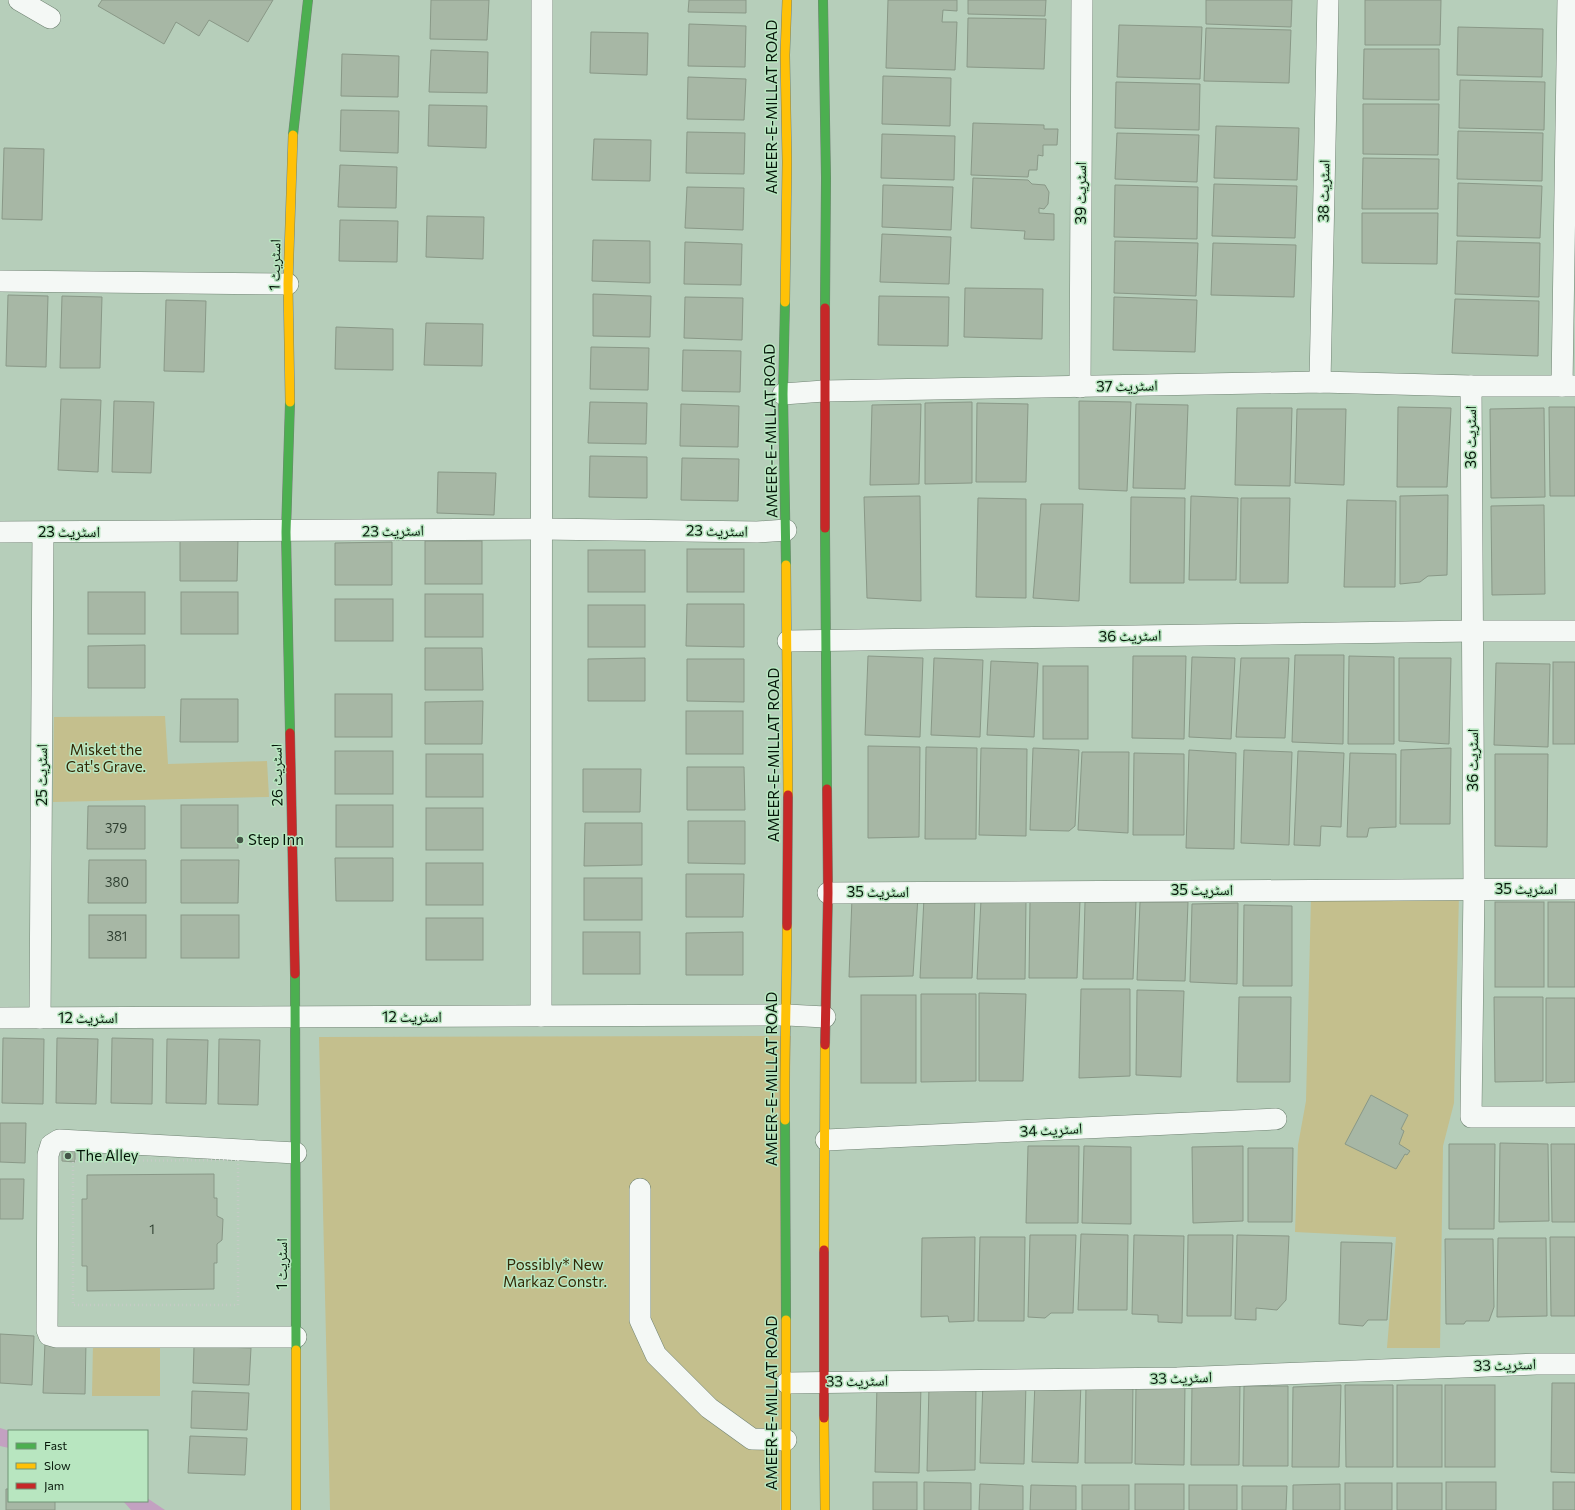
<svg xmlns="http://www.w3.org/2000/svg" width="1575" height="1510" viewBox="0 0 1575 1510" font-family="Commissioner,'Noto Naskh Arabic',sans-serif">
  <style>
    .green { fill: #c4bf8d }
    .water { fill: #c3a1c1 }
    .building { fill: #a7b7a5; stroke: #899887 }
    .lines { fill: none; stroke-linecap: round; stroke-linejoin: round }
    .street-casing { stroke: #708373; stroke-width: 22 }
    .fast-casing { stroke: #708373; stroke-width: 10 }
    .slow-casing { stroke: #708373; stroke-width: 10 }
    .jam-casing { stroke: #708373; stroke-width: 10 }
    .path { stroke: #c4cbc5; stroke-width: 2.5; stroke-dasharray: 1 3; stroke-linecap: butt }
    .street { stroke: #f4f8f5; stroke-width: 21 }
    .fast { stroke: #4caf50; stroke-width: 9 }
    .slow { stroke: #ffc107; stroke-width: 9 }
    .jam { stroke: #c62828; stroke-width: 9 }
    .poi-dot { fill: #445647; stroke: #b8e6c0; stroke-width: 1.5 }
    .labels { text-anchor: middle; stroke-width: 3; stroke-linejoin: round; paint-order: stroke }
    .number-label { font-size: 13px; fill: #2f3f31 }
    .street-label { font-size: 15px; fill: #061609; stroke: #b8e6c0 }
    .park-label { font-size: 15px; fill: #342805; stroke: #b8e6c0 }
    .poi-label { font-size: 15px; fill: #061609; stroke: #b8e6c0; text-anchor: start }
  </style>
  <rect width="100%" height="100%" fill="#b6ceba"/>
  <g class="green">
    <polygon points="165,716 168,764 267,761 269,797 53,802 54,717"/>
    <polygon points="1459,894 1454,1103 1443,1146 1440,1348 1387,1348 1396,1237 1295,1232 1298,1145 1306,1101 1311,898"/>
    <polygon points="791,1036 780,1510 330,1510 319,1037"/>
    <polygon points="93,1343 160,1343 160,1396 92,1396"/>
  </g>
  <g class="water">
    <polygon points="0,1428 10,1431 9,1448 0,1446"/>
    <polygon points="147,1498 165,1510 131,1510 123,1501 147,1501"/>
  </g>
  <g class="building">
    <polygon points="102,0 273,0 248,42 209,20 199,36 176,22 164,44 98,6"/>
    <polygon points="431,0 489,0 487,40 430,39"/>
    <polygon points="689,0 746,0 746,13 688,12"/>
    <polygon points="888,0 957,0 957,11 943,10 942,22 957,22 955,70 886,68"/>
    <polygon points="968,0 1046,0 1045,16 968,14"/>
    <polygon points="1206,0 1292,0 1291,27 1206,24"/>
    <polygon points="1365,0 1441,0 1440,45 1365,45"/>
    <polygon points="968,18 1046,19 1044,69 967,67"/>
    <polygon points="689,24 746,26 745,67 688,66"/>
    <polygon points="1119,25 1202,27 1200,79 1117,77"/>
    <polygon points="1458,27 1543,29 1542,77 1457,75"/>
    <polygon points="1206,28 1291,30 1289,83 1204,81"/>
    <polygon points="591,32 648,33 647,75 590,73"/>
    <polygon points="1364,49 1439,49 1439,100 1363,99"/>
    <polygon points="431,50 488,52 487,93 429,92"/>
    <polygon points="342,54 399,56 398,97 341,96"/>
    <polygon points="883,76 951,78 950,126 882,124"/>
    <polygon points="688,77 746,79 744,120 687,119"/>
    <polygon points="1460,80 1545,82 1544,130 1459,128"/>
    <polygon points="1116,82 1200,84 1199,130 1115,128"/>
    <polygon points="1363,104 1439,104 1438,155 1363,154"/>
    <polygon points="429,105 487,106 486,148 428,146"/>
    <polygon points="341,110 399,111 398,153 340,151"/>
    <polygon points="973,123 1044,125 1044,129 1058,129 1057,145 1043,145 1043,156 1038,155 1037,170 1029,170 1028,177 971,175"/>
    <polygon points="1216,126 1299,128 1297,180 1214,178"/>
    <polygon points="1458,131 1543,133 1542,181 1457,179"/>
    <polygon points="687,132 745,133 744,174 686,173"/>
    <polygon points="1117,133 1199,135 1197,182 1115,179"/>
    <polygon points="882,134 955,136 954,180 881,178"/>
    <polygon points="594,139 651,140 650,181 592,180"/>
    <polygon points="4,148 44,149 42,220 2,219"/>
    <polygon points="1363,158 1439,159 1438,209 1362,209"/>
    <polygon points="340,165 397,167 396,208 338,207"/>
    <polygon points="973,178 1028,180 1032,184 1045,185 1049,192 1048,204 1044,209 1039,208 1039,213 1054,214 1054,240 1024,239 1025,231 971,228"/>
    <polygon points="1458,183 1542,186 1540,238 1457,236"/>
    <polygon points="1214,184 1297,186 1295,238 1212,236"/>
    <polygon points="883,185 953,187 951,230 882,227"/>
    <polygon points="1115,185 1198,187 1197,239 1114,237"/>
    <polygon points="687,187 744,188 743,230 685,228"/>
    <polygon points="1362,213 1438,213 1437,264 1362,263"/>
    <polygon points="427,216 484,217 483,259 426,257"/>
    <polygon points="340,220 398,221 397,262 339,261"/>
    <polygon points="882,234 951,237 949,284 880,282"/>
    <polygon points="593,240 650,241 650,283 592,281"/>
    <polygon points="1115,241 1198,243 1196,296 1114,293"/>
    <polygon points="1457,241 1540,243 1539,297 1455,294"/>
    <polygon points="685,242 742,244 741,285 684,284"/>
    <polygon points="1213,243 1296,245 1294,297 1211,295"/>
    <polygon points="965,288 1043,289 1042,339 964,337"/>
    <polygon points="593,294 651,296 650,337 593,336"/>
    <polygon points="8,295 48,296 46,367 6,366"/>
    <polygon points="62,296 102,297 100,368 60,368"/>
    <polygon points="879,296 949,297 948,346 878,345"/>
    <polygon points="685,297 743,298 742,340 684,338"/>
    <polygon points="1114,297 1197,300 1195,352 1113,350"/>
    <polygon points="1455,299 1539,301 1538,356 1452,353"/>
    <polygon points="166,300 206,301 204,372 164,371"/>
    <polygon points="426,323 483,324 482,366 424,365"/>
    <polygon points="336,327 393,329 393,370 335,369"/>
    <polygon points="591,347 649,348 648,390 590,389"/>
    <polygon points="683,350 741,351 740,392 682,391"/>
    <polygon points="61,399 101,400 98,472 58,470"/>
    <polygon points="114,401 154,402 151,473 112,472"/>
    <polygon points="1079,401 1131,402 1127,491 1079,489"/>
    <polygon points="590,402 647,403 646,444 588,443"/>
    <polygon points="972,402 972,483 925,484 925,403"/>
    <polygon points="977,403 1028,404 1026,482 976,482"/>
    <polygon points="681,404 739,406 738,447 680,446"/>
    <polygon points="921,404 919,484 870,485 872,405"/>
    <polygon points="1136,404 1188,405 1185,489 1133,488"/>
    <polygon points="1398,407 1451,408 1447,487 1397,487"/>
    <polygon points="1549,407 1575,407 1575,496 1550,496"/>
    <polygon points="1237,408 1292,408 1290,486 1235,485"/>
    <polygon points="1544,408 1545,497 1491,498 1490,409"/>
    <polygon points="1297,409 1346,409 1344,485 1295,483"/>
    <polygon points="590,456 647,457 647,498 589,497"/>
    <polygon points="682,458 739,459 738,501 681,500"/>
    <polygon points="438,472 496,473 494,515 437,513"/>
    <polygon points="1448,495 1447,575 1428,576 1420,582 1400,584 1400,496"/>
    <polygon points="920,496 921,601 867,598 864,497"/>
    <polygon points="1191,496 1238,498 1236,580 1189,580"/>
    <polygon points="1131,497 1185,498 1184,583 1130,583"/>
    <polygon points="978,498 1026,499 1026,598 976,597"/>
    <polygon points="1241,498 1290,498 1288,583 1240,583"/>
    <polygon points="1347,500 1396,501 1395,587 1344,587"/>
    <polygon points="1041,504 1083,504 1079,601 1033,598"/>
    <polygon points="1544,505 1545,594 1492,595 1491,506"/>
    <polygon points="180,538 238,539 237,581 180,581"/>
    <rect x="425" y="541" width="57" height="43"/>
    <polygon points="392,542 392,585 335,585 335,543"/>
    <rect x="687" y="549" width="57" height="43"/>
    <rect x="588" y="550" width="57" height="42"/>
    <rect x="88" y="592" width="57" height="42"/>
    <rect x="181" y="592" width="57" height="42"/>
    <rect x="425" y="594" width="58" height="43"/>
    <rect x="335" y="599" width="58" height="42"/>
    <polygon points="687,604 744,604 744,647 686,646"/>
    <rect x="588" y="605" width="57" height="42"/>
    <polygon points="145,645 145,688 88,688 88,646"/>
    <polygon points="425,648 482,648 483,690 425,690"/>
    <polygon points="1295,655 1344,655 1343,744 1292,742"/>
    <polygon points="868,656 923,658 920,737 865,735"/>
    <polygon points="1133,656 1186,656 1184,739 1132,738"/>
    <polygon points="1349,656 1394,657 1394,744 1348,744"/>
    <polygon points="1192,657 1235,658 1231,739 1189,737"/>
    <polygon points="645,658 645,701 588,701 588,659"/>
    <polygon points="934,658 983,660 980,737 931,735"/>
    <polygon points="1241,658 1289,658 1285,738 1236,737"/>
    <polygon points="1399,658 1451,658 1449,744 1399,741"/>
    <polygon points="687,659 744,659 744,702 687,701"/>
    <polygon points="991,661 1038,663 1034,737 987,735"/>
    <rect x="1553" y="662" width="22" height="82"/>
    <polygon points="1496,663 1550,664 1548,747 1494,745"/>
    <rect x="1043" y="666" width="45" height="73"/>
    <rect x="335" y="694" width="57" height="43"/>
    <polygon points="181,699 238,699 238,742 180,742"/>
    <polygon points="483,701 482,744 425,744 425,702"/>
    <rect x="686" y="711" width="57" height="43"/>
    <polygon points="868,746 920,747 919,837 868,838"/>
    <polygon points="926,747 977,748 976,839 925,839"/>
    <polygon points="981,748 1027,749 1026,836 979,835"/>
    <polygon points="1033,748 1079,750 1075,826 1069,831 1030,830"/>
    <polygon points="1451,748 1450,824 1400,824 1401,750"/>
    <polygon points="1189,750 1236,753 1234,849 1186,848"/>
    <polygon points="1244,750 1292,752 1289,845 1241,843"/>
    <rect x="335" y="751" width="58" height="43"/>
    <polygon points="1298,751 1344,753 1341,827 1321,826 1320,846 1294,845"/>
    <polygon points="1082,752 1129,752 1128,833 1078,830"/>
    <polygon points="1134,753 1184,754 1184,835 1133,835"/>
    <polygon points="1350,753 1396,754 1396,827 1369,828 1367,837 1347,837"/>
    <rect x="426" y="754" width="57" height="43"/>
    <polygon points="1495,754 1548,754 1547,847 1495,846"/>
    <polygon points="687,767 744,767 745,810 687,810"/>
    <polygon points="583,769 641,769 640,812 583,812"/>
    <rect x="181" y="805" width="57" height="43"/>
    <rect x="336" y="805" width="57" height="42"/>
    <polygon points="88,806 145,806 145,849 87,849"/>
    <rect x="426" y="808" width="57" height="42"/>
    <polygon points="688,821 745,821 745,864 688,863"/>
    <polygon points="585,823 642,823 642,865 584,866"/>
    <polygon points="335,858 393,858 393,901 336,901"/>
    <polygon points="89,860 146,860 146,903 88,903"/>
    <polygon points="181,860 239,860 238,903 181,903"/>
    <rect x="426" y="863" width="57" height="42"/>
    <polygon points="686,874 744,874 743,917 686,917"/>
    <rect x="584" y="878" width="58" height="42"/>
    <polygon points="918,896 913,976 849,977 852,898"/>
    <polygon points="924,898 975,899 972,978 920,978"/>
    <polygon points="981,900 1026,900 1025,979 977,979"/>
    <polygon points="1030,901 1080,901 1077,978 1029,978"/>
    <polygon points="1136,901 1133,979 1083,979 1085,902"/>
    <polygon points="1140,902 1188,902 1185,981 1137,980"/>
    <rect x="1495" y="902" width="49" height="85"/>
    <rect x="1548" y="902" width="27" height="85"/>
    <polygon points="1238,903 1237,984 1190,982 1192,904"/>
    <polygon points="1244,905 1292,906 1292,986 1243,986"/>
    <rect x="89" y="915" width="57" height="43"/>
    <rect x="181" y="915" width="58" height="43"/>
    <rect x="426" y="918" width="57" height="42"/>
    <rect x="583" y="932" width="57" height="42"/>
    <polygon points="743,932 743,975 686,975 686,933"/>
    <polygon points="1081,989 1130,989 1130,1076 1079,1078"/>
    <polygon points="1137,990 1184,991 1181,1077 1136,1075"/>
    <polygon points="979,993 1026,994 1023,1081 979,1081"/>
    <polygon points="921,994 976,994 976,1081 921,1082"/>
    <rect x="861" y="995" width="55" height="88"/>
    <polygon points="1239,997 1291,997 1290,1082 1237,1082"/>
    <polygon points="1494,997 1543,997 1543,1081 1495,1082"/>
    <polygon points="1546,998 1575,998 1575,1082 1546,1083"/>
    <polygon points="3,1038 44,1039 43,1104 2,1103"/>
    <polygon points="57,1038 98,1039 96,1104 56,1103"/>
    <polygon points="112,1038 153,1039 152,1104 111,1103"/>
    <polygon points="167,1039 208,1040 206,1104 166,1103"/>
    <polygon points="219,1039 260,1040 258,1105 218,1104"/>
    <polygon points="1371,1095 1408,1115 1401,1129 1404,1131 1399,1144 1410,1151 1407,1155 1405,1154 1396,1169 1345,1144"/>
    <polygon points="0,1123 26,1123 25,1163 0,1162"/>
    <polygon points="1500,1143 1548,1144 1549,1221 1499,1222"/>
    <polygon points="1449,1144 1495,1144 1494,1229 1449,1229"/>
    <polygon points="1551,1144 1575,1144 1575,1222 1552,1222"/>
    <polygon points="1028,1146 1079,1146 1078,1223 1026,1223"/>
    <polygon points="1084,1146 1131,1147 1131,1224 1082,1223"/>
    <polygon points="1243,1146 1243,1221 1193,1223 1192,1147"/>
    <polygon points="1248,1148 1293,1148 1292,1222 1248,1222"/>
    <polygon points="62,1149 75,1150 75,1162 62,1161"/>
    <polygon points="214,1174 214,1198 217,1198 217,1216 223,1219 222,1240 217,1244 217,1263 214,1263 214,1289 87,1291 87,1266 82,1266 82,1199 87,1199 87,1175"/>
    <polygon points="0,1179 24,1179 23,1219 0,1219"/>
    <polygon points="1081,1234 1128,1235 1127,1310 1078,1310"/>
    <polygon points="1030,1235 1076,1235 1073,1313 1051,1313 1045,1318 1028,1317"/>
    <polygon points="1134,1235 1184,1236 1182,1323 1158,1322 1158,1315 1132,1314"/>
    <polygon points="1188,1235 1233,1235 1231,1316 1187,1316"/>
    <polygon points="1237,1235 1289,1236 1286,1300 1277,1310 1256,1308 1256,1320 1235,1319"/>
    <polygon points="975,1237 974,1321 949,1322 948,1316 921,1317 922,1238"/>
    <polygon points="980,1237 1025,1237 1024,1321 978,1321"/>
    <polygon points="1550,1237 1575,1237 1575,1316 1551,1316"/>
    <polygon points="1498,1238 1546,1238 1547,1316 1497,1317"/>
    <polygon points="1445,1239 1493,1239 1494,1307 1489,1321 1466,1321 1464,1324 1446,1324"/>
    <polygon points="1341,1242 1392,1243 1387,1320 1368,1320 1363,1326 1339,1324"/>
    <polygon points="0,1334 34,1336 32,1385 0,1383"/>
    <polygon points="45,1341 86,1342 85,1394 43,1393"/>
    <polygon points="194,1346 251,1348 249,1385 193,1383"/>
    <polygon points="1035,1381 1081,1383 1078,1463 1032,1462"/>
    <polygon points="983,1382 1026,1383 1024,1464 980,1463"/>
    <polygon points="1086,1382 1133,1383 1132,1463 1085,1463"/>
    <polygon points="1552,1383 1575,1383 1575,1473 1551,1472"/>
    <polygon points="877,1384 921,1385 919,1473 875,1472"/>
    <polygon points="1136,1384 1185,1384 1184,1465 1135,1464"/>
    <polygon points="1192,1384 1240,1384 1239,1465 1191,1465"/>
    <polygon points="929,1385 976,1385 975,1470 927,1471"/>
    <polygon points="1341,1385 1339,1467 1292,1467 1293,1387"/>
    <polygon points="1345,1385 1393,1385 1393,1467 1346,1467"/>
    <rect x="1397" y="1385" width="45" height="82"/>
    <rect x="1445" y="1385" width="50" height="82"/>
    <polygon points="1244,1386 1288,1386 1288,1466 1243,1466"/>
    <polygon points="192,1391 249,1393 247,1430 191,1428"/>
    <polygon points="190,1436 247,1438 245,1475 188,1473"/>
    <rect x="873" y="1482" width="44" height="28"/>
    <polygon points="924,1482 971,1483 971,1510 924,1510"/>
    <rect x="1446" y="1482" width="50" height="28"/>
    <rect x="1553" y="1482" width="22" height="28"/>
    <rect x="1345" y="1483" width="47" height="27"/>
    <rect x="1397" y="1483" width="45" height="27"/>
    <polygon points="980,1484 1023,1486 1023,1510 979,1510"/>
    <rect x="1135" y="1484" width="49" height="26"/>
    <polygon points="1340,1484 1340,1510 1293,1510 1293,1485"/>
    <polygon points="1031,1485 1076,1486 1076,1510 1030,1510"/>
    <rect x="1082" y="1485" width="47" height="25"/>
    <rect x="1189" y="1485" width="48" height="25"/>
    <polygon points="1242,1486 1287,1486 1286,1510 1242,1510"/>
    <polygon points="6,1489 9,1489 9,1501 55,1501 55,1510 6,1510"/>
  </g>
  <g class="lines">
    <defs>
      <g id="street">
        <polyline points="19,0 50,18"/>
        <polyline points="0,281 288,284"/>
        <polyline points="1320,382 1328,0"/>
        <polyline points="1471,386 1474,888 1471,1117 1575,1117"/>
        <polyline points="1562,386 1568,0"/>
        <polyline points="1080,387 1082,0"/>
        <polyline points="783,394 824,391 1320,382 1471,386 1575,386"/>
        <polyline points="0,532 542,529 757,532 786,530"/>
        <polyline points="788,641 1473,631 1575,631"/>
        <polyline points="828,893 1575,889"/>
        <polyline points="541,1016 542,0"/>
        <polyline points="0,1018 787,1015 825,1017"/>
        <polyline points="40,1018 43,532"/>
        <polyline points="826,1140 1276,1119"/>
        <polyline points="296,1153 59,1140 51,1145 48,1155 47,1330 49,1335 56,1337 296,1337"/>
        <polyline points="640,1189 640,1320 656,1355 709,1408 752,1439 786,1440"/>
        <polyline points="787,1383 1177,1378 1536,1364 1575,1364"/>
      </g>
      <g id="fast">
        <polyline points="823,0 826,178 825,308"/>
        <polyline points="293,135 308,0"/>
        <polyline points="785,302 783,394 786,565"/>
        <polyline points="290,402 286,532 290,733"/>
        <polyline points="825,528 827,789"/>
        <polyline points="295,974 296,1350"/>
        <polyline points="785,1120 786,1320"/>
      </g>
      <g id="slow">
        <polyline points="785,302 787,162 785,55 787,0"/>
        <polyline points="290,402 288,284 293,135"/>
        <polyline points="786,565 788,795"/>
        <path d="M785,1120C784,1055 787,991 787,926"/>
        <polyline points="824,1250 825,1045"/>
        <polyline points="296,1350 296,1510"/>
        <polyline points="824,1418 825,1510"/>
        <polyline points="786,1510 786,1320"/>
      </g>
      <g id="jam">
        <polyline points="825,308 825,528"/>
        <polyline points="290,733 295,974"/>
        <polyline points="787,926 788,795"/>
        <polyline points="825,1045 828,893 827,789"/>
        <polyline points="824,1418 824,1250"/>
      </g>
    </defs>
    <use href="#street" class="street-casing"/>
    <use href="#fast" class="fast-casing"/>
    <use href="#slow" class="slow-casing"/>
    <use href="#jam" class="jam-casing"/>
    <polygon class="path" points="238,1160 238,1305 73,1305 73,1161"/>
    <use href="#street" class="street"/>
    <use href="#fast" class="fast"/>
    <use href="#slow" class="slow"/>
    <use href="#jam" class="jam"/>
  </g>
  <g class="poi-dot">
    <circle cx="240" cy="840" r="4"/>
    <circle cx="68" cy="1156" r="4"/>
  </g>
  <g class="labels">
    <g class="number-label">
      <text x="116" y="833">379</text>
      <text x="117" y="887">380</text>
      <text x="117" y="941">381</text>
      <text x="152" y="1234">1</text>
    </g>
    <g class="street-label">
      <text transform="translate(772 107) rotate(-90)" y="5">AMEER-E-MILLAT ROAD</text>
      <text transform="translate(1324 191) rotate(-89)" y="5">اسٹریٹ 38</text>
      <text transform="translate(1081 193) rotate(-90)" y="5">اسٹریٹ 39</text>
      <text transform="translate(275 265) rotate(-89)" y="5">اسٹریٹ 1</text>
      <text transform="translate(1127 386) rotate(-1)" y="5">اسٹریٹ 37</text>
      <text transform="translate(771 431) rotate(-91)" y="5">AMEER-E-MILLAT ROAD</text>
      <text transform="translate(1471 437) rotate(-90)" y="5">اسٹریٹ 36</text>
      <text transform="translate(393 531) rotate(-1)" y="5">اسٹریٹ 23</text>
      <text transform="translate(717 531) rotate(1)" y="5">اسٹریٹ 23</text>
      <text x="69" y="537">اسٹریٹ 23</text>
      <text transform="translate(1130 636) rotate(-1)" y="5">اسٹریٹ 36</text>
      <text transform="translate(774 755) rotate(-90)" y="5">AMEER-E-MILLAT ROAD</text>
      <text transform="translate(1473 760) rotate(-90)" y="5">اسٹریٹ 36</text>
      <text transform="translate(42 775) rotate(-90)" y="5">اسٹریٹ 25</text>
      <text transform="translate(277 775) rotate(-91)" y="5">اسٹریٹ 26</text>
      <text x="1526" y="894">اسٹریٹ 35</text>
      <text x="1202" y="895">اسٹریٹ 35</text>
      <text x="878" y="897">اسٹریٹ 35</text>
      <text x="412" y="1022">اسٹریٹ 12</text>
      <text x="88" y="1023">اسٹریٹ 12</text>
      <text transform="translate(772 1079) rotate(-90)" y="5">AMEER-E-MILLAT ROAD</text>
      <text transform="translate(1051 1130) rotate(-3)" y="5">اسٹریٹ 34</text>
      <text transform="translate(282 1264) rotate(-90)" y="5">اسٹریٹ 1</text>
      <text transform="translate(1505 1365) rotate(-2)" y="5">اسٹریٹ 33</text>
      <text transform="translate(1181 1378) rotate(-2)" y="5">اسٹریٹ 33</text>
      <text transform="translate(857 1381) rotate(-1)" y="5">اسٹریٹ 33</text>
      <text transform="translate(772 1403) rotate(-90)" y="5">AMEER-E-MILLAT ROAD</text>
    </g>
    <g class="park-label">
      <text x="106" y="755">Misket the<tspan x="106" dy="17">Cat's Grave.</tspan></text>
      <text x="555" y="1270">Possibly* New<tspan x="555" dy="17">Markaz Constr.</tspan></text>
    </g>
    <g class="poi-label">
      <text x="248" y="845">Step Inn</text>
      <text x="76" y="1161">The Alley</text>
    </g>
  </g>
  <rect x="8" y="1430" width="140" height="72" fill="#b8e6c0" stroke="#719377"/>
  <rect x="16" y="1443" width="20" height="6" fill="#4caf50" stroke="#719377"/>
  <text x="44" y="1450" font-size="12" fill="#061609">Fast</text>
  <rect x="16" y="1463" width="20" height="6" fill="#ffc107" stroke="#719377"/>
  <text x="44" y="1470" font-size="12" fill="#061609">Slow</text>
  <rect x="16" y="1483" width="20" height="6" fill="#c62828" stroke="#719377"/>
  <text x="44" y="1490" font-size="12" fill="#061609">Jam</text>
</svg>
